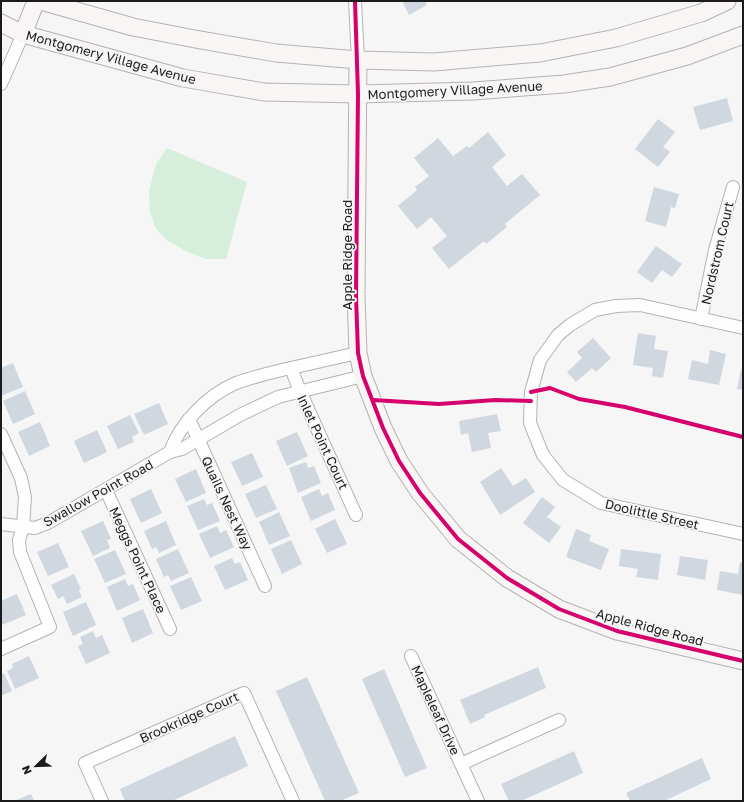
<svg xmlns="http://www.w3.org/2000/svg" width="744" height="802" viewBox="0 0 744 802" font-family="'Golos Text',sans-serif">
  <style>
    .green { fill: #d6eedc }
    .building { fill: #d0d7df }
    .lines { fill: none; stroke-linecap: round; stroke-linejoin: round }
    .street-casing { stroke: #b3b3b4; stroke-width: 14 }
    .secondary-casing { stroke: #b3b3b4; stroke-width: 19 }
    .street { stroke: #fefefe; stroke-width: 12 }
    .secondary { stroke: #f8f5f4; stroke-width: 17 }
    .cycleway-casing { stroke: #f6f6f7; stroke-width: 6 }
    .cycleway { stroke: #d6006c; stroke-width: 4 }
    .labels { text-anchor: middle; stroke-width: 3.5; stroke-linejoin: round; paint-order: stroke }
    .street-label { font-size: 13px; fill: #1b1b1c; stroke: #f6f6f7 }
  </style>
  <rect width="100%" height="100%" fill="#f6f6f7"/>
  <polygon class="green" points="167,148 247,182 226,259 205,259 186,251 168,241 156,229 150,212 149,191 156,164"/>
  <g class="building">
    <polygon points="402,1 425,1 427,5 409,15"/>
    <polygon points="727,98 733,121 700,130 693,107"/>
    <polygon points="658,119 675,132 663,147 670,152 658,167 635,149"/>
    <polygon points="488,132 506,155 492,167 507,186 522,174 540,195 505,224 507,227 486,244 484,241 449,269 432,248 447,236 431,217 417,229 398,206 417,190 415,187 429,176 414,158 438,138 453,156 467,146 469,148"/>
    <polygon points="654,187 679,194 675,208 671,207 666,227 645,221"/>
    <polygon points="656,246 682,264 672,277 662,270 652,283 637,272"/>
    <polygon points="638,333 656,336 654,349 668,351 663,378 652,376 653,368 633,365"/>
    <polygon points="593,338 611,358 596,372 592,368 576,382 567,372 582,358 577,352"/>
    <polygon points="710,350 726,354 719,385 688,379 692,360 708,364"/>
    <polygon points="13,363 23,387 1,396 1,368"/>
    <polygon points="741,369 743,369 743,390 737,389"/>
    <polygon points="25,391 35,414 13,424 3,401"/>
    <polygon points="159,403 168,424 144,435 134,414"/>
    <polygon points="497,414 501,431 488,433 491,448 472,452 468,433 461,435 459,421"/>
    <polygon points="130,415 139,433 132,437 134,442 118,449 107,426"/>
    <polygon points="40,422 50,446 29,456 18,432"/>
    <polygon points="97,430 107,452 84,463 74,441"/>
    <polygon points="297,432 308,456 287,466 276,441"/>
    <polygon points="252,453 263,477 242,486 231,462"/>
    <polygon points="306,462 308,468 314,466 321,483 298,493 289,468"/>
    <polygon points="501,468 513,486 526,478 535,492 500,515 480,482"/>
    <polygon points="196,469 206,493 186,502 175,479"/>
    <polygon points="266,485 277,509 256,518 245,494"/>
    <polygon points="151,489 162,513 141,523 130,499"/>
    <polygon points="319,489 322,496 328,493 335,510 311,521 301,497"/>
    <polygon points="542,497 555,507 547,517 561,527 549,543 523,523"/>
    <polygon points="204,499 207,505 212,503 220,521 198,530 187,506"/>
    <polygon points="279,512 290,536 269,545 259,522"/>
    <polygon points="335,519 347,544 327,553 315,529"/>
    <polygon points="103,521 111,539 107,540 110,548 93,556 81,531"/>
    <polygon points="166,521 176,545 159,553 156,547 152,549 144,531"/>
    <polygon points="217,526 220,533 226,530 234,547 210,558 199,534"/>
    <polygon points="576,529 591,535 589,541 609,549 601,570 566,557"/>
    <polygon points="291,540 302,564 282,574 271,549"/>
    <polygon points="58,543 69,567 48,576 37,552"/>
    <polygon points="178,549 189,573 171,581 168,575 164,577 156,559"/>
    <polygon points="621,549 661,554 658,580 636,577 638,569 619,566"/>
    <polygon points="115,550 126,574 105,583 94,559"/>
    <polygon points="680,556 708,560 705,580 677,575"/>
    <polygon points="232,558 235,564 240,562 248,580 225,590 214,566"/>
    <polygon points="740,562 743,563 743,595 717,590 720,571 738,574"/>
    <polygon points="74,574 81,589 79,590 82,597 67,604 63,596 58,599 51,585"/>
    <polygon points="191,577 202,601 181,610 170,586"/>
    <polygon points="125,579 128,586 133,584 140,600 117,611 107,587"/>
    <polygon points="17,594 26,615 2,625 1,622 1,601"/>
    <polygon points="86,602 96,625 73,636 63,612"/>
    <polygon points="143,609 153,633 132,643 122,618"/>
    <polygon points="93,631 96,638 102,635 110,653 86,664 78,646 83,644 80,637"/>
    <polygon points="29,656 39,678 15,689 7,671 13,668 12,664"/>
    <polygon points="538,667 546,688 484,715 485,717 470,724 460,700"/>
    <polygon points="384,669 427,768 405,777 362,679"/>
    <polygon points="4,673 12,691 1,696 1,675"/>
    <polygon points="307,677 359,793 340,801 325,801 276,691"/>
    <polygon points="235,736 248,766 172,801 125,801 120,789"/>
    <polygon points="574,751 583,773 521,801 509,801 501,784"/>
    <polygon points="702,758 711,779 664,801 630,801 626,793"/>
    <polygon points="31,794 34,801 14,801"/>
  </g>
  <g class="lines">
    <defs>
      <g id="street">
        <polyline points="355,1 358,60"/>
        <polyline points="1,84 23,34"/>
        <polyline points="701,319 715,250 733,187"/>
        <polyline points="743,328 640,305 616,306 595,310 570,325 558,335 540,360 531,392 530,423 543,455 563,480 601,503 743,534"/>
        <polyline points="291,368 300,391 356,515"/>
        <polyline points="189,419 265,586"/>
        <polyline points="1,434 21,478 25,497 23,527 19,540 20,552 50,627 1,649"/>
        <path d="M170,452C180,423 208,395 236,383C252,377 270,373 286,369C310,364 334,358 358,353"/>
        <polyline points="106,490 170,629"/>
        <polyline points="1,524 35,528 48,523 170,452 182,449 240,415 278,397 363,376"/>
        <polyline points="411,656 478,801"/>
        <polyline points="461,764 559,720"/>
        <polyline points="102,801 85,763 244,693 293,801"/>
      </g>
      <g id="secondary">
        <polyline points="41,1 133,27 195,39 276,53 358,60 434,62 540,53 616,38 701,13 727,1"/>
        <polyline points="1,23 23,34 183,78 264,92 358,94 473,91 564,84 610,77 687,56 743,35"/>
        <polyline points="23,34 36,1"/>
        <polyline points="358,60 356,296 358,353 363,376 383,428 399,461 420,493 458,539 507,578 559,609 617,631 743,661"/>
      </g>
    </defs>
    <use href="#street" class="street-casing"/>
    <use href="#secondary" class="secondary-casing"/>
    <use href="#street" class="street"/>
    <use href="#secondary" class="secondary"/>
    <defs>
      <g id="cycleway">
        <polyline points="355,1 358,94 356,296 358,353 363,376 383,428 399,461 420,493 458,539 507,578 559,609 617,631 743,661"/>
        <polyline points="531,392 550,388 579,399 625,407 743,437"/>
        <polyline points="373,400 439,404 495,400 531,401"/>
      </g>
    </defs>
    <use href="#cycleway" class="cycleway-casing"/>
    <use href="#cycleway" class="cycleway"/>
  </g>
  <g class="labels">
    <g class="street-label">
      <text transform="translate(111 57) rotate(15)" y="5">Montgomery Village Avenue</text>
      <text transform="translate(455 90) rotate(-3)" y="5">Montgomery Village Avenue</text>
      <text transform="translate(717 253) rotate(-77)" y="5">Nordstrom Court</text>
      <text transform="translate(347 255) rotate(-90)" y="5">Apple Ridge Road</text>
      <text transform="translate(323 442) rotate(65)" y="5">Inlet Point Court</text>
      <text transform="translate(98 493) rotate(-29)" y="5">Swallow Point Road</text>
      <text transform="translate(227 503) rotate(65)" y="5">Quails Nest Way</text>
      <text transform="translate(652 514) rotate(13)" y="5">Doolittle Street</text>
      <text transform="translate(138 560) rotate(65)" y="5">Meggs Point Place</text>
      <text transform="translate(650 627) rotate(15)" y="5">Apple Ridge Road</text>
      <text transform="translate(436 710) rotate(65)" y="5">Mapleleaf Drive</text>
      <text transform="translate(189 717) rotate(-24)" y="5">Brookridge Court</text>
    </g>
  </g>
  <rect width="744" height="802" fill="none" stroke="#1b1b1c" stroke-width="4"/>
  <g transform="translate(36 766) rotate(247)" stroke="#f6f6f7" stroke-width="3" paint-order="stroke">
  <path d="M0-3L7 15L0 10L-7 15Z" fill="#1b1b1c"/>
  <text y="-6" font-size="11" font-weight="bold" text-anchor="middle" fill="#1b1b1c">N</text>
  </g>
</svg>
